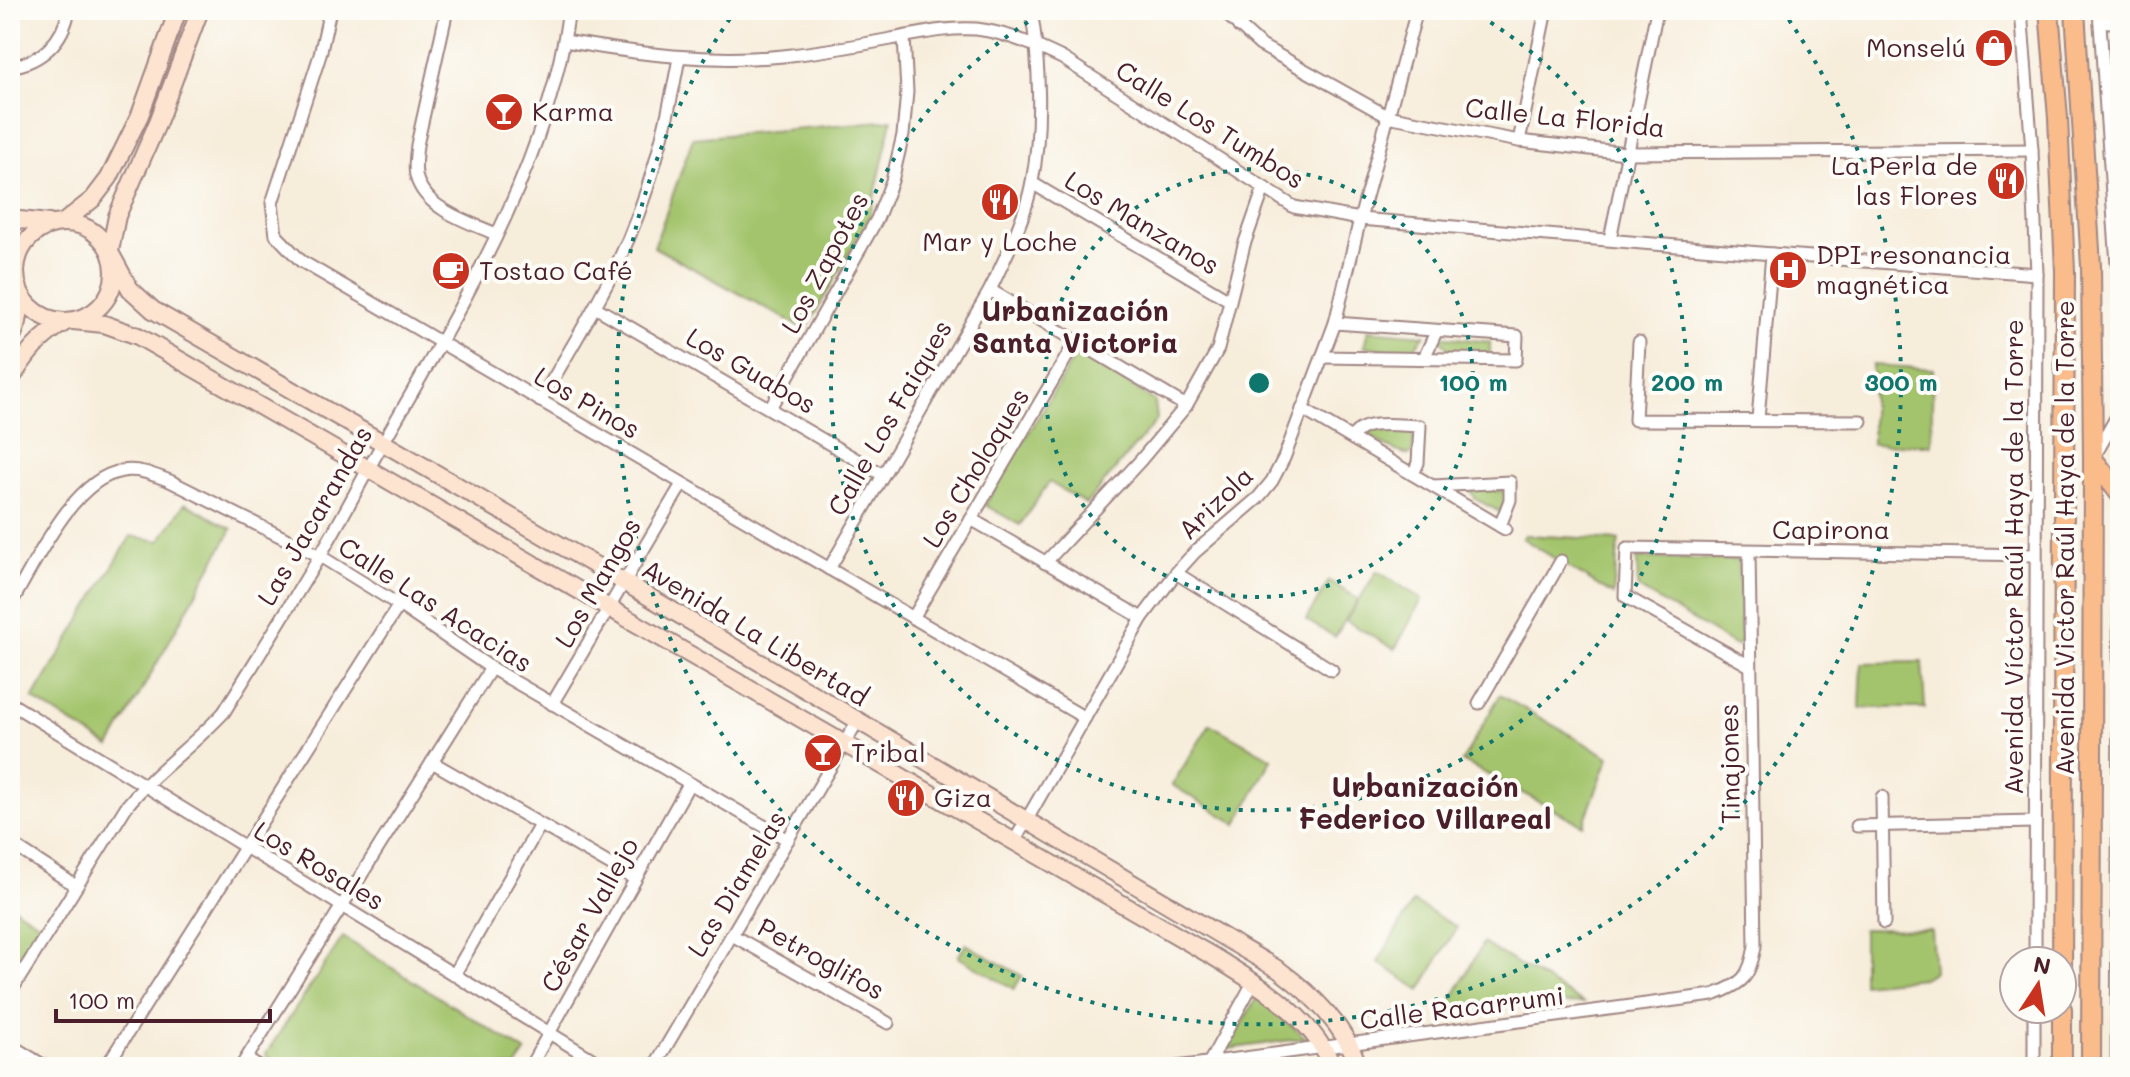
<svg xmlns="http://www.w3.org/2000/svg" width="2130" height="1077" viewBox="0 0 2130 1077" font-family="Mali,sans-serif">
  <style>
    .green { fill: #a3c46c; stroke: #76724c; stroke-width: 2 }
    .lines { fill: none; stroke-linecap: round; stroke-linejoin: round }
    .minor-casing { stroke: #a08683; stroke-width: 15 }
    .secondary-casing { stroke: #a08683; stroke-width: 20 }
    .primary-casing { stroke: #a08683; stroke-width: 22 }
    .minor { stroke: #fff; stroke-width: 11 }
    .secondary { stroke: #fde4d1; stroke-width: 16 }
    .primary { stroke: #fabc8b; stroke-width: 18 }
    .ring { fill: none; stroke: #0f766e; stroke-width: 4; stroke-dasharray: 4 8 }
    .labels { text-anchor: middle; stroke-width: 8; stroke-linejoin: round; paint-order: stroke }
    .poi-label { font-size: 26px; fill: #4a1f2b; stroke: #fdfcf7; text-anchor: start }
    .street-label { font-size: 26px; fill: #4a1f2b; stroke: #fdfcf7 }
    .neighbourhood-label { font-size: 28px; font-weight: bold; fill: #4a1f2b; stroke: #fdfcf7 }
    .centre { fill: #0f766e; stroke: #fdfcf7; stroke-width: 4 }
    .ring-label { font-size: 24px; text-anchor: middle; font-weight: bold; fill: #0f766e; stroke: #fdfcf7; stroke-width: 8; stroke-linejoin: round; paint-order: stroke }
  </style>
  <rect width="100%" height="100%" fill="#fdfcf7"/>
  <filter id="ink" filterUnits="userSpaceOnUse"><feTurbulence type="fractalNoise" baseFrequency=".0125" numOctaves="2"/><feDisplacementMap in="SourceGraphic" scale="16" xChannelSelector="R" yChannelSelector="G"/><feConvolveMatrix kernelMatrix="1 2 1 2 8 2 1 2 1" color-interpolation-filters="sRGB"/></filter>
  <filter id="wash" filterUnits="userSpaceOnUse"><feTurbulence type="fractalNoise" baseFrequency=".006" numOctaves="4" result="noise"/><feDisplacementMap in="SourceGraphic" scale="32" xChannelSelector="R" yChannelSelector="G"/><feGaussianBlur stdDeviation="1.8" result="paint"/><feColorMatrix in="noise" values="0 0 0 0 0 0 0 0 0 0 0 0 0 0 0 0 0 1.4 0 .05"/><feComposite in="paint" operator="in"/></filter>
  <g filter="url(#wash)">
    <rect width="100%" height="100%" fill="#f7eddb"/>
    <g class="green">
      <polygon points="892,120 870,216 806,330 654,247 693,138"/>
      <polygon points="1368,330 1425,335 1409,354 1364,346"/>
      <polygon points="1438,336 1490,342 1490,356 1452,354"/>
      <polygon points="1077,353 1155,401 1157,420 1086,504 1049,482 1020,525 985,505"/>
      <polygon points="1872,365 1933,369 1931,445 1872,444"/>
      <path d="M1387,428L1413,431V452L1409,455C1391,451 1378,443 1365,431Z"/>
      <polygon points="1480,489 1506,491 1508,497 1500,512 1477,500 1470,491"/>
      <polygon points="185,503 232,529 110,747 33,699 131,536 160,541"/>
      <polygon points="1524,535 1619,540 1613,595 1522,538"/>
      <polygon points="1637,558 1739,560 1741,641 1736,646 1638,588"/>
      <polygon points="1377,571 1422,599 1395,649 1346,621"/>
      <polygon points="1329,581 1358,599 1335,637 1306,620"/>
      <polygon points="1922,662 1925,708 1860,708 1862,663"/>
      <polygon points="1500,695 1609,757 1583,825 1462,761"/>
      <polygon points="1210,724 1272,759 1237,824 1172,785"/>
      <polygon points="1413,902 1457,927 1420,990 1378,962"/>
      <polygon points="10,905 40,924 10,971"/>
      <polygon points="1863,929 1931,930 1934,971 1923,978 1863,984"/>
      <polygon points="343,937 526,1052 516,1067 284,1067 265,1055"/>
      <polygon points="1483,943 1583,1003 1447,1009"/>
      <polygon points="966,944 1022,976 1014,989 958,957"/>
      <polygon points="1257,997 1306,1038 1227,1049"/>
    </g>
  </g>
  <g filter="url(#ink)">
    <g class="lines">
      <defs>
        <g id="minor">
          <polyline points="330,10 320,55 272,203 276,235 301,261 1085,718"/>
          <path d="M447,10L417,145C416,156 413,171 418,182C430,211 471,223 496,234"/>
          <polyline points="1222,10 1260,45 1387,116 1519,141 1626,153 2032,150"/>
          <polyline points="2021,10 2032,150 2037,274 2035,961"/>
          <polyline points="2099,10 2117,264 2120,267"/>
          <polyline points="2100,21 2120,23"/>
          <polyline points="1239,27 1249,10"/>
          <path d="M565,41C637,54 709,63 783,56C819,52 855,46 891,39C920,34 946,27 976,29C1005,32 1035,45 1062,58L1294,207L1360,219L1772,254L2037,274"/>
          <path d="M10,67C41,62 63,42 69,10"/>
          <polyline points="1519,141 1546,10"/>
          <polyline points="1032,183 1229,300"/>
          <polyline points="1610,239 1657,10"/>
          <polyline points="990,290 1186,406"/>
          <polyline points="595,307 883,475"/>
          <polyline points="1639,342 1635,420 1861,421"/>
          <polyline points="1322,357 1516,360 1517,336 1335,323"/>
          <polyline points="1424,358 1436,332"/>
          <path d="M540,401C567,355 595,310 618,262C649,197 666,129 679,58"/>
          <polyline points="770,408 877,219 892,181 903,135 907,92 904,37"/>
          <polyline points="1302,409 1505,529"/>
          <polyline points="1758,419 1772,254"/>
          <path d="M1352,438C1362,418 1400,426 1420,426L1418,463L1413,474"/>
          <polyline points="2095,455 2120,411"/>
          <polyline points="1433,486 1510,482 1510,500 1500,526"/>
          <polyline points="971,519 1142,618"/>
          <polyline points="1045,563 1140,461 1186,406 1218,349 1244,245 1264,188"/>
          <path d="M829,569L990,290C1006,256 1025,219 1032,182C1042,130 1040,62 1031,10"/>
          <polyline points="1176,573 1332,670"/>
          <path d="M10,605C35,564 72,479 122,471C139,468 154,475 170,481L320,556L399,605L491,668L788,840"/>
          <polyline points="913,618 1076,341"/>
          <polyline points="1750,666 1625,596 1627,548 2034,555"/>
          <polyline points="10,703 605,1067"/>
          <polyline points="1479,703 1561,561"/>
          <polyline points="552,704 682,484"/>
          <polyline points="432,762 635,879"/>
          <polyline points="1882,797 1884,923"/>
          <polyline points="1857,826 2035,822"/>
          <polyline points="1014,842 1142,618 1176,573 1195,552 1258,498 1272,481 1284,458 1335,323 1360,219 1417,10"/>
          <polyline points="10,843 76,886"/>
          <polyline points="732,935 888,1023"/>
          <polyline points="454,975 540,825"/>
          <path d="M10,993L126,807C155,771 193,746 224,712C256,660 288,609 319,557C342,519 362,479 384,441C461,307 548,166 569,10"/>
          <polyline points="10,1045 46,1067"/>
          <polyline points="246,1059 259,1067"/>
          <polyline points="1209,1063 1254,981"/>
          <polyline points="106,1067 399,605"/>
          <polyline points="241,1067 491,668"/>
          <polyline points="530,1067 689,784"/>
          <polyline points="654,1067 857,722"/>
          <path d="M1177,1067L1713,995C1743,984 1750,977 1755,946L1749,551"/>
          <polyline points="2034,1067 2034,1009"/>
          <polyline points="2117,1067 2120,493"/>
        </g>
        <g id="secondary">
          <polyline points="10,219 49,223"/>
          <polyline points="64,222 93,199 109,178 140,115 178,10"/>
          <circle cx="65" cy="272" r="49"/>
          <polyline points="110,251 117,216 158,122 200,10"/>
          <path d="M112,256L130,289L153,310L624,582L1279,970C1314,996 1344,1025 1359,1067"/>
          <path d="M73,321L104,324L138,336L1214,957C1260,985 1311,1016 1333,1067"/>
          <polyline points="10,343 18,322 22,297"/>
          <path d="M10,381C25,356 40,336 66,322"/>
        </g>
        <g id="primary">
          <polyline points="2049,10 2058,118 2065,271 2062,979"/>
          <polyline points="2075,10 2091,266 2093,459 2091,1067"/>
          <polyline points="2093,459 2120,494"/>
          <polyline points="2062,1067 2062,1009"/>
        </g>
      </defs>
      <use href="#minor" class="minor-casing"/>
      <use href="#secondary" class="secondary-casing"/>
      <use href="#primary" class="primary-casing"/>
      <use href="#minor" class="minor"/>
      <use href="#secondary" class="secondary"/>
      <use href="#primary" class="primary"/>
    </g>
  </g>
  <g class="ring">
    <circle cx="1259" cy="383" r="214"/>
    <path d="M1470 10A428 428 0 1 1 1048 10"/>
    <path d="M1782 10A642 642 0 1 1 736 10"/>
  </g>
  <defs>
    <symbol id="shop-disc" viewBox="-11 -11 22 22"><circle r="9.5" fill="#c8321e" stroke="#fdfcf7"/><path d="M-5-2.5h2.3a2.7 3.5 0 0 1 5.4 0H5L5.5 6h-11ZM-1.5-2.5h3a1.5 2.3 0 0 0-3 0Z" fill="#fff"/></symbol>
    <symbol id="bar-disc" viewBox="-11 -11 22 22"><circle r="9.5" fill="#c8321e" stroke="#fdfcf7"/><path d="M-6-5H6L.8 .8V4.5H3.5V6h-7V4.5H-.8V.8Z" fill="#fff"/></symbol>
    <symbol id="restaurant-disc" viewBox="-11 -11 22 22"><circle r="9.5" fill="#c8321e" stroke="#fdfcf7"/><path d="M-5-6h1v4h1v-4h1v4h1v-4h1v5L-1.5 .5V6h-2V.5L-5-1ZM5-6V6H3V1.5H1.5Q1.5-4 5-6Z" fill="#fff"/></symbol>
    <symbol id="hospital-disc" viewBox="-11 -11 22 22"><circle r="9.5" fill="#c8321e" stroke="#fdfcf7"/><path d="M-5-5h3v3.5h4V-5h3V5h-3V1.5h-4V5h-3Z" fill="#fff"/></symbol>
    <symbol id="cafe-disc" viewBox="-11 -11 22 22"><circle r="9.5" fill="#c8321e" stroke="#fdfcf7"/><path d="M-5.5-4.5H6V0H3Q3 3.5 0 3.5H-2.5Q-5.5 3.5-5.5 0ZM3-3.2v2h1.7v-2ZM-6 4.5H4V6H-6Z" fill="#fff"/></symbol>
  </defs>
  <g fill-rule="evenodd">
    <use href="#shop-disc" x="1972" y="26" width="44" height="44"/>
    <use href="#bar-disc" x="482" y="90" width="44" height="44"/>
    <use href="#restaurant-disc" x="1984" y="159" width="44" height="44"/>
    <use href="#restaurant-disc" x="978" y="180" width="44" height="44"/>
    <use href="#hospital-disc" x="1766" y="248" width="44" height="44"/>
    <use href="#cafe-disc" x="429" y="249" width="44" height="44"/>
    <use href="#bar-disc" x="801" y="731" width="44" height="44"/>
    <use href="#restaurant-disc" x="884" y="776" width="44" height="44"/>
  </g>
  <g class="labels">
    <g class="poi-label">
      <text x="1966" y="57" text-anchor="end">Monselú</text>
      <text x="532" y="121">Karma</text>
      <text x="1978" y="175" text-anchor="end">La Perla de<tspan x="1978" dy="30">las Flores</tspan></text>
      <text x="1000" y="251" text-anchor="middle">Mar y Loche</text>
      <text x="1816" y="264">DPI resonancia<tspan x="1816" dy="30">magnética</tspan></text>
      <text x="479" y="280">Tostao Café</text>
      <text x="851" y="762">Tribal</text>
      <text x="934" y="807">Giza</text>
    </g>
    <g class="street-label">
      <text transform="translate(1565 118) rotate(6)" y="9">Calle La Florida</text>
      <text transform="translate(1210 125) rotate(32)" y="9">Calle Los Tumbos</text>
      <text transform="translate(1142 223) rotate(31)" y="9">Los Manzanos</text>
      <text transform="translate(825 263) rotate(-62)" y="9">Los Zapotes</text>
      <text transform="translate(751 371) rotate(30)" y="9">Los Guabos</text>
      <text transform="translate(587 403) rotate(30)" y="9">Los Pinos</text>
      <text transform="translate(890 418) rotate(-60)" y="9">Calle Los Faiques</text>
      <text transform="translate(976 468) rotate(-59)" y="9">Los Choloques</text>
      <text transform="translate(1216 503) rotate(-44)" y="9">Arizola</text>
      <text transform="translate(315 516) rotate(-60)" y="9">Las Jacarandas</text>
      <text x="1831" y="539">Capirona</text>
      <text transform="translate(2065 538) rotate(-90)" y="9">Avenida Victor Raúl Haya de la Torre</text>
      <text transform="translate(2014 557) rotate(-90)" y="9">Avenida Víctor Raúl Haya de la Torre</text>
      <text transform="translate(598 583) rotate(-60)" y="9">Los Mangos</text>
      <text transform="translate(435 605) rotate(33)" y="9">Calle Las Acacias</text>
      <text transform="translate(755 633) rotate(31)" y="9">Avenida La Libertad</text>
      <text transform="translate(1730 764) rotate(-91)" y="9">Tinajones</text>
      <text transform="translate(319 866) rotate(31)" y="9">Los Rosales</text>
      <text transform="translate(737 884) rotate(-59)" y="9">Las Diamelas</text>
      <text transform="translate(590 915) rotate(-61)" y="9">César Vallejo</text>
      <text transform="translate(821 959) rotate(29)" y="9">Petroglifos</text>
      <text transform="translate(1462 1008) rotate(-7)" y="9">Calle Racarrumi</text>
    </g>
    <g class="neighbourhood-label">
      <text x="1075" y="321">Urbanización<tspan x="1075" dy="32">Santa Victoria</tspan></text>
      <text x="1425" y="797">Urbanización<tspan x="1425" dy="32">Federico Villareal</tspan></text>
    </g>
  </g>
  <circle cx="1259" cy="383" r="12" class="centre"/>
  <g class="ring-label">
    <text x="1473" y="391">100 m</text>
    <text x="1687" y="391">200 m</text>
    <text x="1901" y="391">300 m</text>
  </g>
  <rect width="2130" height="1077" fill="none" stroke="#fdfcf7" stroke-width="40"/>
  <g transform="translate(2038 985) rotate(12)"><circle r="38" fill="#fdfcf7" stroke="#b5a4a5" stroke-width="2"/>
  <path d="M0-6L14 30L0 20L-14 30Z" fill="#c8321e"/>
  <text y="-12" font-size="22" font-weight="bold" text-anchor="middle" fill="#4a1f2b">N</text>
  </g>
  <path d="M56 1009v12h214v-12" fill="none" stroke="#4a1f2b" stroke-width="4"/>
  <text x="68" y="1009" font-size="24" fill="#4a1f2b" stroke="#fdfcf7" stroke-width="6" paint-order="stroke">100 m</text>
</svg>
